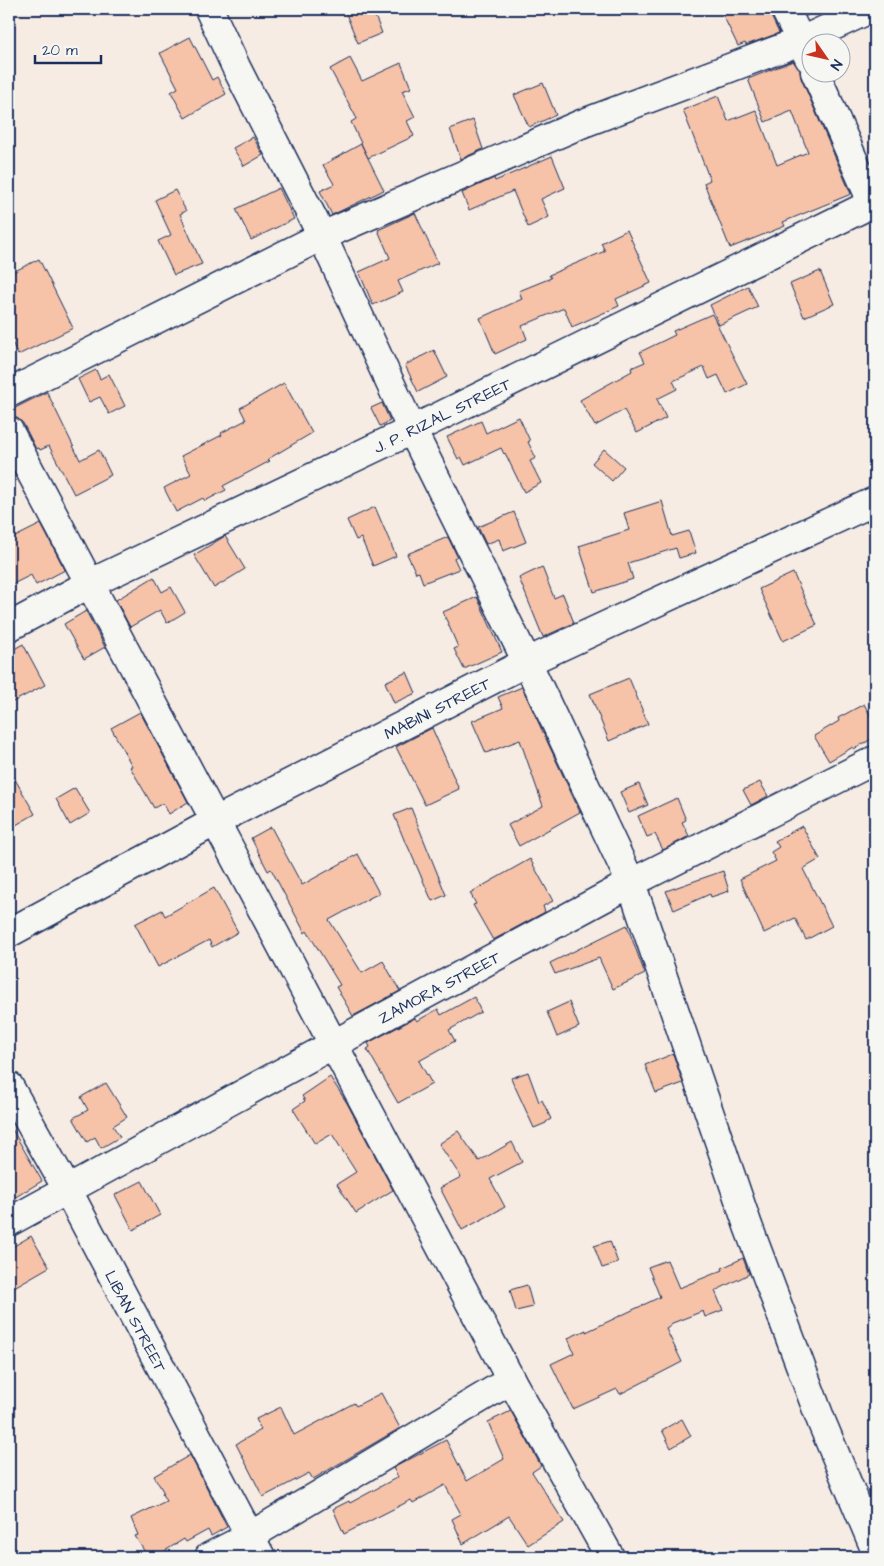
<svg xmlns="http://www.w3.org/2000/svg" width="884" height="1566" viewBox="0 0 884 1566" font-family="'Architects Daughter',sans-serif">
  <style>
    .building { fill: #f7c3a8; stroke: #1b2f5e }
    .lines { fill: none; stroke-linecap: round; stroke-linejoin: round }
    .minor-casing { stroke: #1b2f5e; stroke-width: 31 }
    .major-casing { stroke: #1b2f5e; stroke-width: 31 }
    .minor { stroke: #f6f6f2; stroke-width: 28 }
    .major { stroke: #f6f6f2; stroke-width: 28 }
    .labels { text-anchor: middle; stroke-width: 4; stroke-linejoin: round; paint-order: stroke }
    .street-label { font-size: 16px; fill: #1b2f5e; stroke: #f6f6f2 }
  </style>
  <rect width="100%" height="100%" fill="#f6ece3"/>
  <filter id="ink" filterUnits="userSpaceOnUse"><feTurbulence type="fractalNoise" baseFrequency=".02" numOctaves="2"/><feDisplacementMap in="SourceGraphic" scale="10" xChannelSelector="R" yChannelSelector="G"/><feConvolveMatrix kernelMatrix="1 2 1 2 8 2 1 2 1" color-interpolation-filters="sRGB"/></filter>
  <g filter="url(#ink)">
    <g class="building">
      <polygon points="344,9 372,9 382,33 358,43"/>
      <polygon points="720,9 770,9 771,16 779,33 746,45 745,43 738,46"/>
      <polygon points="802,9 820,9 806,16"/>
      <polygon points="190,37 212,80 217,77 226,94 185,118 171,92 178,88 160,53"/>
      <polygon points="350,58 362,81 401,63 411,88 402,91 415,117 407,121 414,136 368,158 351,122 356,119 355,115 330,69"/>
      <polygon points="793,61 800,70 801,78 851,194 783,222 785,226 730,248 704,183 710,180 683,110 718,96 728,121 756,110 777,165 808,152 792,111 765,122 748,79"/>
      <polygon points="543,83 556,115 529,127 514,95"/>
      <polygon points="473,120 483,149 461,159 450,129"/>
      <polygon points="253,137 263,155 244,166 233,148"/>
      <polygon points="361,144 384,190 332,215 320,191 334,184 323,165"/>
      <polygon points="552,156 565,188 541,199 549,217 528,227 513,191 469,210 462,193 494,178 495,181"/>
      <polygon points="279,188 294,219 251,240 236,209"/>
      <polygon points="175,190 186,211 180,214 202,264 174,275 158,241 171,235 155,200"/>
      <polygon points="415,213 438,263 398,281 403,292 373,305 359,272 390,258 378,230"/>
      <polygon points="627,230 651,283 616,299 619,306 572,327 564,308 522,326 527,339 495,354 480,318 522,299 519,291 551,278 549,275 605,251 601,243"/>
      <polygon points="39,259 73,328 18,355 9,336 9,274"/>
      <polygon points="820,271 834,304 804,317 790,284"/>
      <polygon points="748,286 758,307 719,325 710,305"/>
      <polygon points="712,314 747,384 727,394 718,375 709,379 704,367 673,381 677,389 657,399 666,418 637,433 624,410 595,426 580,400 632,371 631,368 645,362 640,352 675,335 673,331"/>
      <polygon points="434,350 447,377 418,392 405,365"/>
      <polygon points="96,370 100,379 109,374 125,406 109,414 100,397 89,402 78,379"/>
      <polygon points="284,383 312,433 268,459 270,461 223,486 226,490 205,501 203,498 176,512 164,488 191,474 181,456 222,435 221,433 246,420 240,408"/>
      <polygon points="47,392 80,460 99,450 111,475 74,494 49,446 40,450 39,448 36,449 23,423 17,418 9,416 9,411"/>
      <polygon points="382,403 390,421 380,426 371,408"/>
      <polygon points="519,417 530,441 528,442 536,458 530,461 541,483 524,492 505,453 504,454 501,448 465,465 461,457 458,459 447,437 481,421 486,433"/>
      <polygon points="604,449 624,467 612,481 592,463"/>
      <polygon points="662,501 672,536 689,531 696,553 679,558 676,548 628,563 633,579 594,592 579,546 629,530 624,513"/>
      <polygon points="375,507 396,556 373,566 361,538 356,540 347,520"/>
      <polygon points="514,512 526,542 503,551 499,539 486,544 478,527"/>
      <polygon points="41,524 65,570 36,585 31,575 9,586 9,540"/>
      <polygon points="225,536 245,569 214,588 194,555"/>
      <polygon points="448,537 457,556 454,558 459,569 423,583 419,572 416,573 407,554"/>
      <polygon points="542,567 554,598 563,594 574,623 543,637 519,578"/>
      <polygon points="793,573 817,625 783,641 759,589"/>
      <polygon points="154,577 162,592 171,587 185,612 167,623 160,610 130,627 116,600"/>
      <polygon points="477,597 502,652 464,669 454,649 458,647 443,612"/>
      <polygon points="86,611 105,647 84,659 64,624"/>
      <polygon points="23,644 45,685 9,704 9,652"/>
      <polygon points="407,672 416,693 394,703 385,682"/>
      <polygon points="629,678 648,724 609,741 590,694"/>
      <polygon points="522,687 580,812 519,846 508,825 543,806 520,740 486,753 472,721 503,708 498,697"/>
      <polygon points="864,704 875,724 875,737 854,749 853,747 829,761 814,736 839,721 838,718"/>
      <polygon points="140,712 188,802 169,814 163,803 154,808 130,767 132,766 111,728"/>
      <polygon points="432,728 459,789 425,805 396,747"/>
      <polygon points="9,769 35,814 9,829"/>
      <polygon points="760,782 768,796 751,805 743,790"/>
      <polygon points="639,784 648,805 629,813 620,792"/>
      <polygon points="75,788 90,813 70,825 56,799"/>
      <polygon points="677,798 686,820 682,822 689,836 663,850 655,834 647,837 638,816"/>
      <polygon points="411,808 446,895 432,901 406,842 405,842 394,815"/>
      <polygon points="802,826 820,859 803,869 832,926 806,940 795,918 764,933 740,879 776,861 771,852 779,847 775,841"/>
      <polygon points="271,827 302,885 358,854 379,893 329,920 362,973 383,961 400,991 353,1016 336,987 340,985 307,931 305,933 271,869 268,871 251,838"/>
      <polygon points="530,859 553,901 543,906 545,912 493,940 473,905 476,904 470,893"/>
      <polygon points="723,871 729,891 711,897 710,894 674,910 666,891"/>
      <polygon points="214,888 238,932 212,947 209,940 158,967 135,924 162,910 165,916"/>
      <polygon points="627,925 645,974 613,989 599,958 555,974 550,963"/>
      <polygon points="474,997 481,1012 449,1030 455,1041 419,1061 432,1084 398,1103 367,1049 370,1047 368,1043 415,1018 417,1021 438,1009 441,1015"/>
      <polygon points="569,1002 579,1027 557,1037 547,1012"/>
      <polygon points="673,1054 683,1083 656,1093 645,1065"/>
      <polygon points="528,1072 539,1102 542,1100 551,1119 546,1122 546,1123 534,1128 511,1078"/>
      <polygon points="330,1077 347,1103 393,1190 356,1213 337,1184 356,1172 332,1134 315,1144 293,1109 305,1101 302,1096"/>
      <polygon points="106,1083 127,1117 113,1126 120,1137 101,1148 95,1137 87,1142 73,1118 88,1110 81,1097"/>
      <polygon points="9,1124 42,1181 9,1201"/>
      <polygon points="458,1131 479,1161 512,1142 522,1162 490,1179 505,1207 462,1230 440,1188 461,1177 439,1144"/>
      <polygon points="142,1181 160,1215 133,1230 115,1195"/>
      <polygon points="31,1236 49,1267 9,1290 9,1249"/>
      <polygon points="610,1241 618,1263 602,1268 594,1246"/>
      <polygon points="743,1258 749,1274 715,1291 723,1310 705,1317 703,1311 670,1324 671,1326 666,1329 682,1362 620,1394 617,1389 573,1409 551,1364 574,1353 568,1338 586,1330 586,1332 660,1297 648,1267 667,1260 679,1288 723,1270 722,1268"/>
      <polygon points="527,1285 533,1307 516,1311 510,1290"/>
      <polygon points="381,1393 400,1428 313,1479 309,1473 263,1497 236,1444 261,1430 256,1419 281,1407 294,1435 354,1403 356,1406"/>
      <polygon points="511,1411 541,1466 532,1472 564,1522 528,1545 509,1516 463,1544 452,1519 461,1514 445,1485 413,1503 411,1500 344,1534 333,1509 349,1501 350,1503 398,1477 393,1468 446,1440 467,1481 504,1459 488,1422"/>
      <polygon points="682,1419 691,1436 671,1448 662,1430"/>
      <polygon points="190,1455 227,1527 211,1536 208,1530 186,1542 184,1539 155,1557 148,1557 135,1536 138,1535 131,1518 166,1501 162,1494 164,1493 154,1476"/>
    </g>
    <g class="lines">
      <defs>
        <g id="minor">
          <polyline points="209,9 236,67 322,236 412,430 527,662 631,883 748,1226 822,1423 875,1549"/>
          <polyline points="785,9 809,58"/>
          <polyline points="815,72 875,209"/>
          <polyline points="9,393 322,236 581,124 801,41 870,9"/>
          <polyline points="9,431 511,1380 610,1557"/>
          <polyline points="9,933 216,821 527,662 875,501"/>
          <polyline points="9,1086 68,1191 261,1557"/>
          <polyline points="9,1222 334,1044 631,883 875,760"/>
          <polyline points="209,1557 250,1536 511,1380"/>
        </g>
        <polyline id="major" points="9,627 89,584 412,430 875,202"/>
      </defs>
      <use href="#minor" class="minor-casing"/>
      <use href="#major" class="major-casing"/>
      <use href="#minor" class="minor"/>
      <use href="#major" class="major"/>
    </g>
  </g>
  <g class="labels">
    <g class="street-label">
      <text transform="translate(442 415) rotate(-26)" y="6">J. P. RIZAL STREET</text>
      <text transform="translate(437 708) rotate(-27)" y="6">MABINI STREET</text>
      <text transform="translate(439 987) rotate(-28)" y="6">ZAMORA STREET</text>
      <text transform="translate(136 1321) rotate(62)" y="6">LIBAN STREET</text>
    </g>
  </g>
  <rect width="884" height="1566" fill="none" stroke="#f6f6f2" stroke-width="30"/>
  <rect x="15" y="15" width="854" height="1536" fill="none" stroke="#1b2f5e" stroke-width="2" filter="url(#ink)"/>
  <g transform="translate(826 58) rotate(124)"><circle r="24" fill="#f6f6f2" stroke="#9ea6b7"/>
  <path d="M0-4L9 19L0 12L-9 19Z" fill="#c8321e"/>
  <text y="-8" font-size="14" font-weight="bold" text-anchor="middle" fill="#1b2f5e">N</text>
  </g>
  <path d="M35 55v8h66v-8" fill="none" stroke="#1b2f5e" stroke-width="2.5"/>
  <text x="42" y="55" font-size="15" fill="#1b2f5e" stroke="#f6f6f2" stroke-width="4" paint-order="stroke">20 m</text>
</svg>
